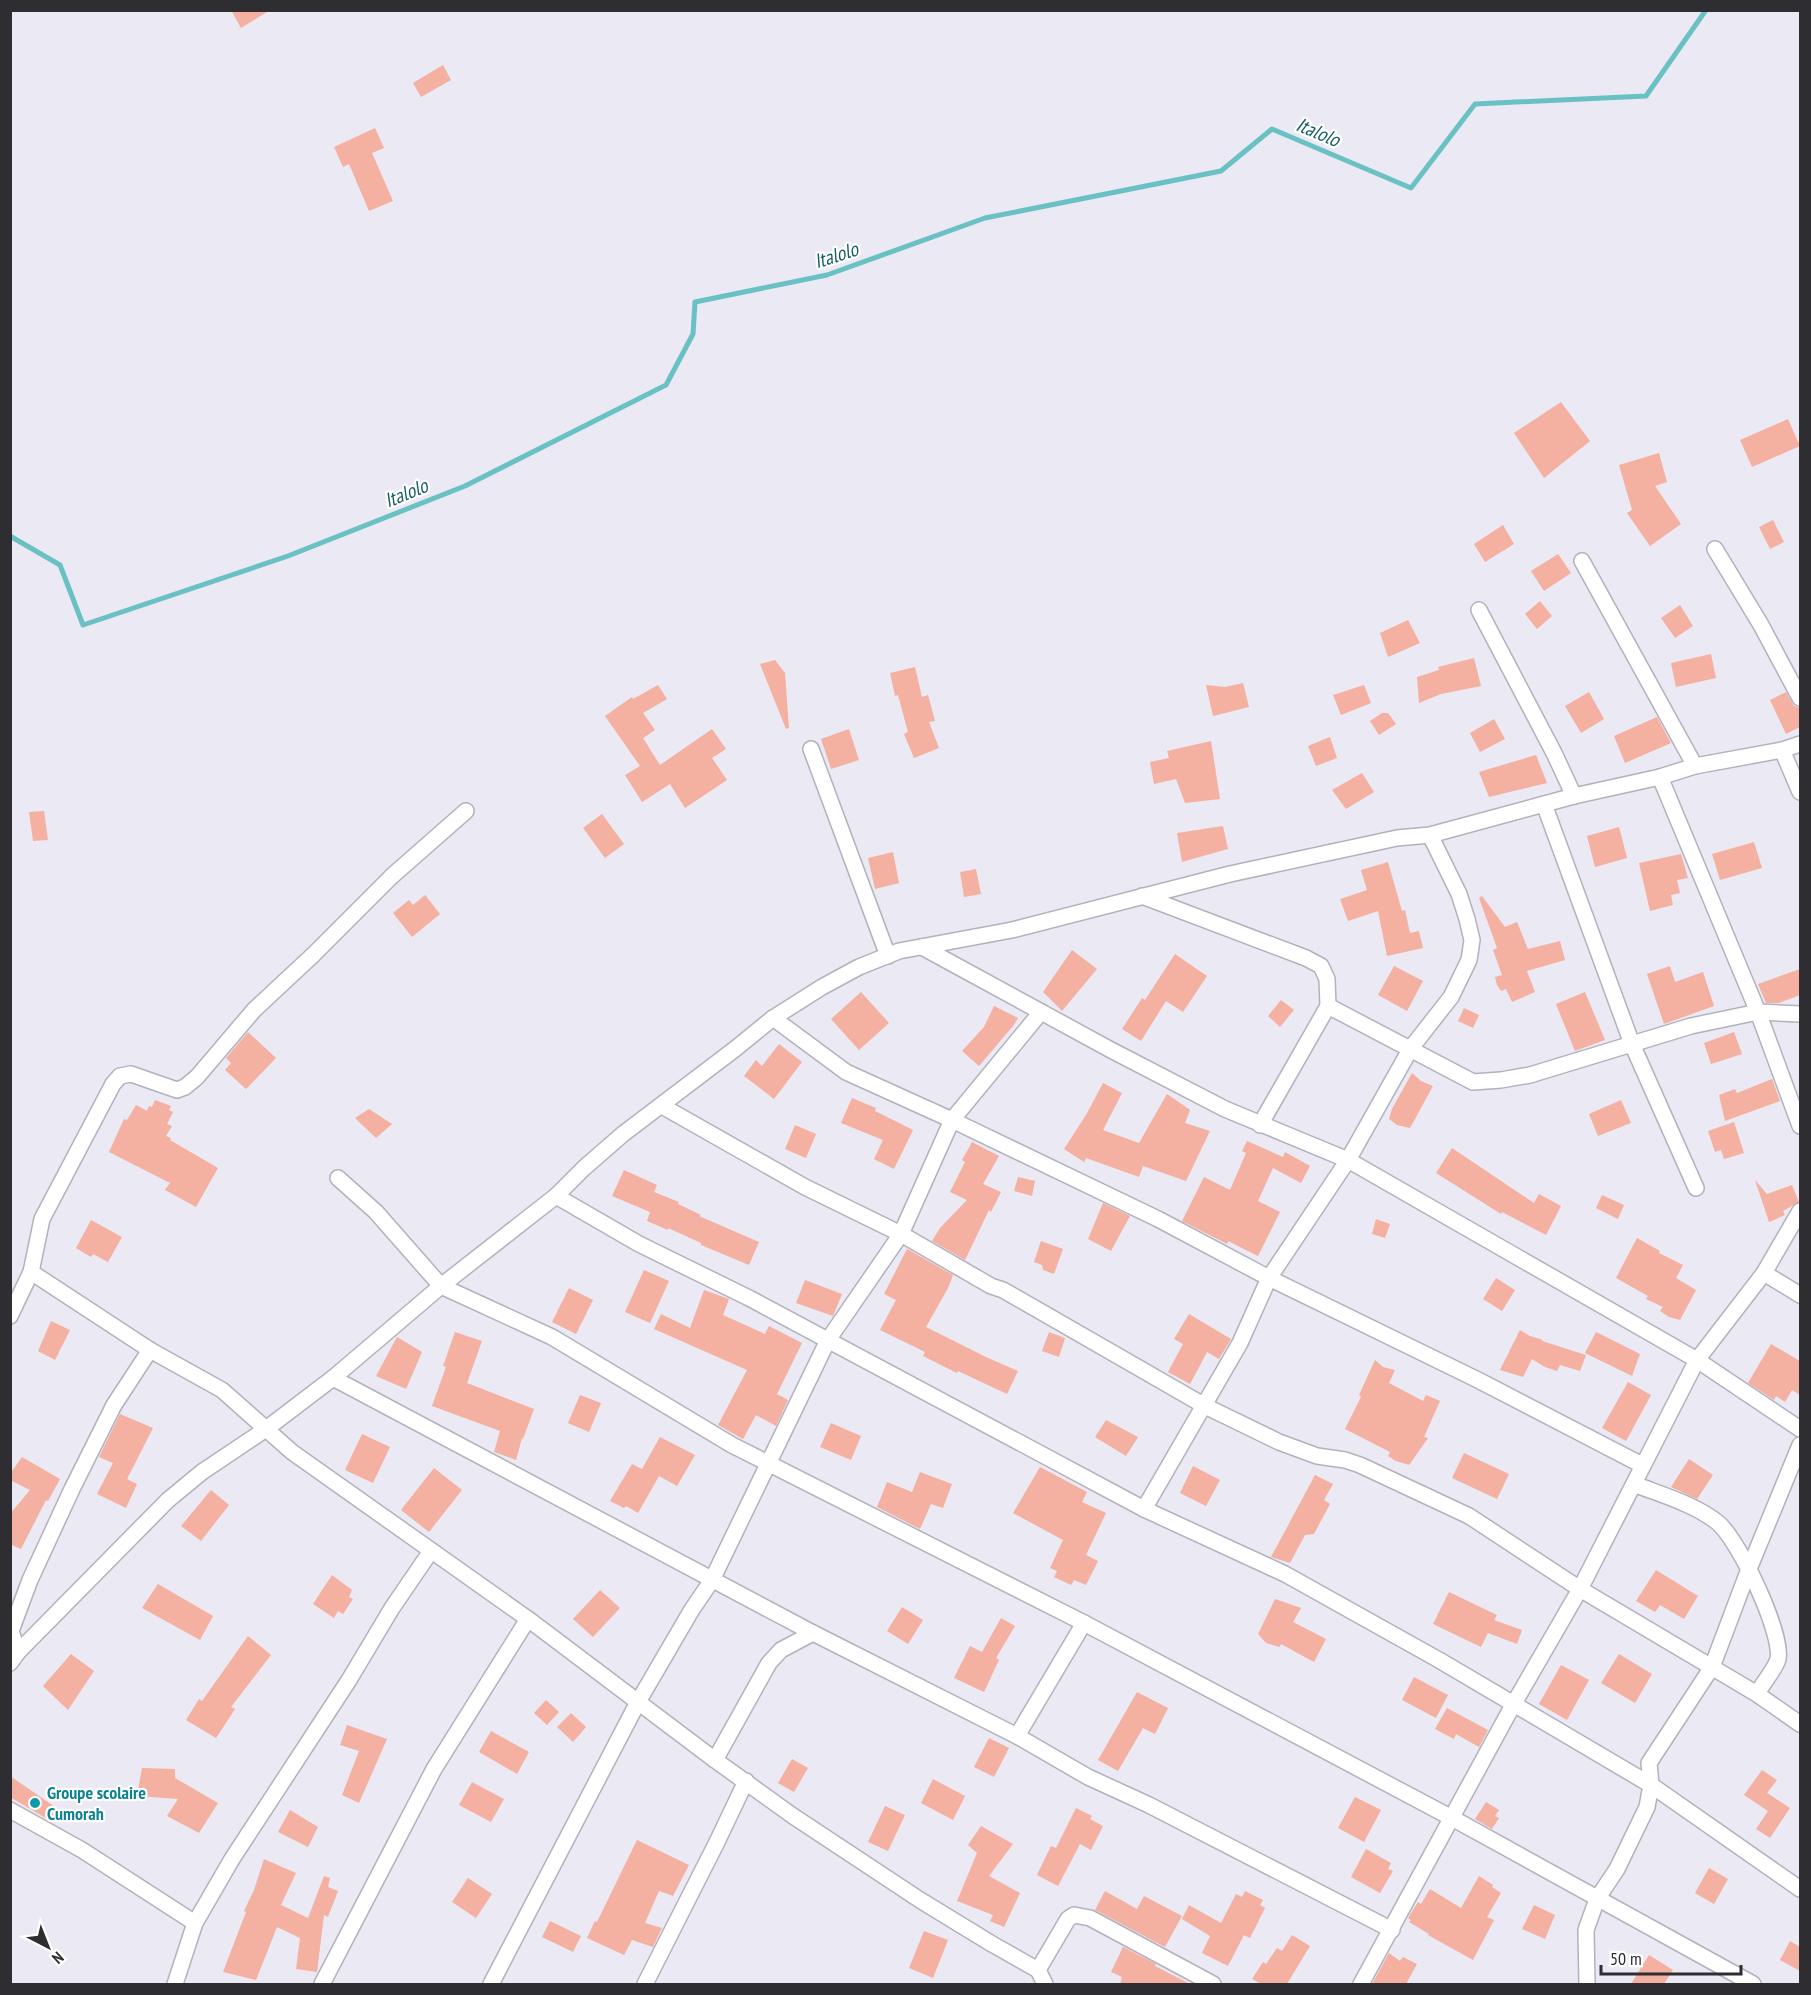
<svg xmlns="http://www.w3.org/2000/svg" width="1811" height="1995" viewBox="0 0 1811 1995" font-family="'PT Sans Narrow',sans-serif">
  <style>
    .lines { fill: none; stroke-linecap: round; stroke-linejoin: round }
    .stream { stroke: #6ac1c4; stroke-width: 5 }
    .building { fill: #f4b0a0 }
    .minor-casing { stroke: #b3b1bc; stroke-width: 18 }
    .minor { stroke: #fff; stroke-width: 15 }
    .culture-dot { fill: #0f9aa8; stroke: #fff; stroke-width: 2 }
    .labels { text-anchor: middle; stroke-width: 4.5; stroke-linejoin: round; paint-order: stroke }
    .culture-label { font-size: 18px; font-weight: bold; fill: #0d838f; stroke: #fff; text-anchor: start }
    .water-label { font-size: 20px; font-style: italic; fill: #165f61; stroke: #fff }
  </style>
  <rect width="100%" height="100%" fill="#ebe9f4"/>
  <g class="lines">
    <polyline class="stream" points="10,536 60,565 83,625 288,556 465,486 666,385 693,334 695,302 827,275 985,218 1221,171 1272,129 1411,188 1475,104 1646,96 1706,10"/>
  </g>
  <g class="building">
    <polygon points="231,10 270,10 241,28"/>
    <polygon points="443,65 451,80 421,97 413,83"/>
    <polygon points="375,128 384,148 372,153 393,201 369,211 349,164 343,167 334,147"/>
    <polygon points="1561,402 1590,441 1544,478 1514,433"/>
    <polygon points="1788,419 1800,446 1752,467 1740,440"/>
    <polygon points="1659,453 1667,482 1655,486 1681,524 1650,546 1627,513 1632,510 1619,465"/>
    <polygon points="1773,520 1784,542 1770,549 1759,527"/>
    <polygon points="1503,525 1514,544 1485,562 1474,544"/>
    <polygon points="1558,554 1571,573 1544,591 1531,571"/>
    <polygon points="1540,601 1552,616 1537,629 1525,614"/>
    <polygon points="1680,605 1693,626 1675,638 1661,618"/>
    <polygon points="1408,620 1420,643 1388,657 1380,633"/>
    <polygon points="1711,654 1716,678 1676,687 1671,663"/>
    <polygon points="1474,658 1481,686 1441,694 1419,703 1417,677 1439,670 1438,667"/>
    <polygon points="775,660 785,673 789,728 786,729 760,664"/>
    <polygon points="915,667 922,697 928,695 935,721 929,722 939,748 914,758 904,734 908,732 898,695 895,696 890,673"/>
    <polygon points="1243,683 1249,707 1213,716 1206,685 1225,687"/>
    <polygon points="658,685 667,699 643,713 655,730 643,738 660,765 712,729 726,749 712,758 727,780 685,808 670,784 642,802 625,775 640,766 605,716 632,697 633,699"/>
    <polygon points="1364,685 1371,703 1341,715 1333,695"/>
    <polygon points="1589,692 1604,719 1581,733 1565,706"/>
    <polygon points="1786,692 1794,706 1800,708 1800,727 1786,734 1770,700"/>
    <polygon points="1382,713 1388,713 1396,724 1379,735 1370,721"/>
    <polygon points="1657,717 1671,743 1625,763 1614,736"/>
    <polygon points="1494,719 1505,739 1480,752 1470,733"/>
    <polygon points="849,729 859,760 831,769 821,739"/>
    <polygon points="1330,737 1337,758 1316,766 1308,746"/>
    <polygon points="1211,741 1220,799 1185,803 1176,779 1154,784 1150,762 1169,758 1167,751"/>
    <polygon points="1536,755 1547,783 1489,797 1479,772"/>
    <polygon points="1362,773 1374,792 1346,809 1332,790"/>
    <polygon points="44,811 48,840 33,841 29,812"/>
    <polygon points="602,814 624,844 605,858 583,828"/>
    <polygon points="1223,826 1228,849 1182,862 1177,833"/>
    <polygon points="1619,827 1627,858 1595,867 1587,836"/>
    <polygon points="1754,842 1762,868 1720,880 1712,854"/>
    <polygon points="893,852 899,883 875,889 868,858"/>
    <polygon points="1681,854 1688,878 1677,880 1680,893 1671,895 1673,905 1650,911 1639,863"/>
    <polygon points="1388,862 1402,911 1405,910 1410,933 1419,931 1423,948 1387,956 1378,911 1348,921 1340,899 1367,890 1361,870"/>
    <polygon points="976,869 981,894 964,897 960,872"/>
    <polygon points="425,895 440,914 412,937 393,913 409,900 413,905"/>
    <polygon points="1482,896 1505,927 1517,922 1528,949 1560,941 1565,960 1527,971 1535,992 1512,1002 1506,989 1501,991 1497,985 1495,977 1502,975 1493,950 1497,948 1479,898"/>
    <polygon points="1072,950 1097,969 1062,1011 1043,992"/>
    <polygon points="1175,954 1207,976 1183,1012 1166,1001 1141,1041 1122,1029 1142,998 1145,1000"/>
    <polygon points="1394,966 1423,981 1407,1011 1378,995"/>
    <polygon points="1670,966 1675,982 1703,972 1714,1006 1664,1024 1647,974"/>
    <polygon points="1800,969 1800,995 1779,1003 1766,1003 1758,984"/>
    <polygon points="861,992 889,1023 859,1050 831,1019"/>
    <polygon points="1585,992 1605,1040 1575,1051 1556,1004"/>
    <polygon points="1281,1000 1294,1010 1280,1027 1268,1016"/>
    <polygon points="994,1006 1018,1018 1013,1026 979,1066 962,1051 984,1027"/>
    <polygon points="1464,1008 1479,1015 1473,1028 1458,1021"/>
    <polygon points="248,1032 276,1058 246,1089 225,1070 231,1063 226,1058"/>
    <polygon points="1734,1032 1742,1054 1711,1064 1704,1043"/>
    <polygon points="779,1044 802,1062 774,1099 744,1076 756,1060 762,1066"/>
    <polygon points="1412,1073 1421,1081 1433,1086 1410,1128 1397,1125 1389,1119 1392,1109"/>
    <polygon points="1772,1079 1780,1101 1725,1121 1719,1095 1735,1089 1737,1093"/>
    <polygon points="1103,1083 1122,1093 1103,1130 1139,1143 1167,1094 1190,1110 1185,1123 1210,1131 1186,1181 1143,1166 1139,1177 1086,1158 1084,1162 1064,1149 1086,1115"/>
    <polygon points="852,1098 876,1108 875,1111 913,1130 894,1169 874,1159 883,1140 841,1123"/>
    <polygon points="155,1100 171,1106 169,1110 173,1112 167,1124 172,1126 166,1136 171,1138 170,1140 218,1168 196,1207 165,1190 170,1183 109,1152 124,1119 127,1120 136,1105 147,1111 149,1106 152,1107"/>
    <polygon points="1621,1100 1631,1123 1598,1136 1589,1114"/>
    <polygon points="369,1109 392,1124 376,1138 355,1118"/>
    <polygon points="1734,1122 1744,1153 1724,1159 1721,1150 1715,1152 1708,1131"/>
    <polygon points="795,1125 816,1134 806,1158 785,1149"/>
    <polygon points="1247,1141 1283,1157 1285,1152 1310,1166 1301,1183 1273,1168 1258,1201 1280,1212 1258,1256 1228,1241 1227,1244 1182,1221 1204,1177 1230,1190 1246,1153 1242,1151"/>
    <polygon points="972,1142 999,1156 983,1184 1001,1192 991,1212 989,1210 965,1260 932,1241 940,1228 967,1200 950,1192 965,1162 962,1160"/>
    <polygon points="1452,1148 1534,1203 1539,1194 1561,1206 1546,1235 1502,1212 1501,1214 1436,1173"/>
    <polygon points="624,1170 657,1185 654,1192 679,1202 678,1204 701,1215 699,1216 759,1242 749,1265 701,1245 701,1243 668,1228 668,1230 647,1221 650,1212 612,1196"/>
    <polygon points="1018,1177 1035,1181 1032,1196 1014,1191"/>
    <polygon points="1755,1180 1767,1194 1792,1185 1799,1202 1783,1211 1785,1215 1769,1222"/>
    <polygon points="1602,1195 1624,1205 1618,1219 1596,1208"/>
    <polygon points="1103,1203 1130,1216 1111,1251 1088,1239"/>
    <polygon points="1376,1219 1390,1224 1385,1238 1372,1234"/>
    <polygon points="91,1220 122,1237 108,1262 93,1254 91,1257 76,1248"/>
    <polygon points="1637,1238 1660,1251 1659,1253 1683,1265 1676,1278 1696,1290 1680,1320 1669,1317 1660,1311 1663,1307 1646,1299 1648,1296 1616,1278"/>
    <polygon points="1041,1241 1063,1249 1054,1274 1043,1270 1042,1265 1034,1262"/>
    <polygon points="907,1249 953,1275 948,1288 926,1327 988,1358 1018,1371 1007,1394 958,1371 957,1373 923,1356 925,1352 880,1330 896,1300 884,1294"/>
    <polygon points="644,1270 669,1281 650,1323 625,1312"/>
    <polygon points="1496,1278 1515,1290 1502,1311 1483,1299"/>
    <polygon points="805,1280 842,1294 833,1316 796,1303"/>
    <polygon points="569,1288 593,1300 576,1334 552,1322"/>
    <polygon points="704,1290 729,1299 723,1315 765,1334 769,1326 802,1343 777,1394 788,1400 776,1426 756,1415 743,1439 718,1425 747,1370 654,1329 661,1314 690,1328"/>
    <polygon points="1189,1314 1231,1339 1219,1359 1207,1352 1190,1384 1168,1372 1183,1344 1174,1339"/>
    <polygon points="51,1321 70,1330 55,1360 38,1351"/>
    <polygon points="1520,1330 1530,1336 1543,1340 1542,1341 1586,1355 1580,1371 1560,1365 1557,1371 1545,1367 1532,1359 1523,1377 1500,1370"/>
    <polygon points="455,1332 482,1341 467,1383 534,1409 523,1439 522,1438 516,1460 494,1452 500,1431 432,1406 446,1367 443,1366"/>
    <polygon points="1049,1332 1065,1338 1059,1357 1042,1351"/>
    <polygon points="1596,1332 1640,1354 1632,1376 1585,1353"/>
    <polygon points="397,1337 422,1352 406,1389 376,1376"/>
    <polygon points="1771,1344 1800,1361 1800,1395 1792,1390 1785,1402 1776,1396 1774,1400 1748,1383"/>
    <polygon points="1375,1360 1383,1367 1395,1370 1389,1383 1423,1401 1426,1395 1440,1401 1424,1437 1428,1438 1409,1465 1396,1461 1388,1456 1390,1452 1345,1429 1361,1397 1359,1395"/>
    <polygon points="1628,1382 1651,1395 1626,1441 1602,1428"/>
    <polygon points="580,1395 601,1403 589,1432 568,1423"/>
    <polygon points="120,1414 153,1428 127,1479 137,1484 126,1508 97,1494 113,1463 99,1457"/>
    <polygon points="1106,1420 1138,1437 1126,1456 1095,1437"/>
    <polygon points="831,1423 861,1436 851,1460 820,1447"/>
    <polygon points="362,1434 390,1447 373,1483 345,1470"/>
    <polygon points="660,1437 695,1455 677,1486 659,1476 638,1513 626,1506 624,1508 610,1501 632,1464 642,1469"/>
    <polygon points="1464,1453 1509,1474 1497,1499 1452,1478"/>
    <polygon points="22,1457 60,1479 48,1501 46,1500 21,1549 10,1544 10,1514 30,1490 10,1480 10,1474"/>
    <polygon points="1689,1459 1713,1475 1697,1499 1671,1487"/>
    <polygon points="1193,1466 1220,1480 1206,1506 1180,1493"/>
    <polygon points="1040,1467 1087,1492 1082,1502 1106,1513 1086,1555 1098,1561 1086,1585 1074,1580 1071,1585 1054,1577 1057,1571 1050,1568 1063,1540 1013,1513"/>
    <polygon points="434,1468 462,1490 429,1532 401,1510"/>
    <polygon points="920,1472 952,1484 943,1508 931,1504 920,1529 877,1507 887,1482 912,1492"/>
    <polygon points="1315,1475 1333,1484 1324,1500 1330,1504 1314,1534 1305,1535 1290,1563 1271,1557"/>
    <polygon points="211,1490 229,1505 201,1541 181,1526"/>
    <polygon points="1656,1570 1698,1596 1684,1619 1660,1605 1655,1612 1636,1601"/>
    <polygon points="332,1575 352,1590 349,1597 353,1599 343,1614 338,1611 334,1618 313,1604"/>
    <polygon points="158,1584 213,1616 200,1640 142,1608"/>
    <polygon points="600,1590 620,1608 593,1637 573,1619"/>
    <polygon points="1449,1592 1497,1615 1494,1620 1522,1630 1517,1644 1488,1633 1481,1647 1433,1624"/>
    <polygon points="1275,1599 1301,1608 1293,1622 1326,1639 1314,1662 1281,1644 1280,1647 1266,1643 1258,1634"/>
    <polygon points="902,1607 923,1620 908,1644 887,1631"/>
    <polygon points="1001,1618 1015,1626 996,1658 999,1660 984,1692 954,1678 970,1646 982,1652"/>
    <polygon points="248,1636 271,1655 231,1707 235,1709 216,1738 186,1720 199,1699 202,1701"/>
    <polygon points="71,1654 94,1671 68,1710 43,1686"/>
    <polygon points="1619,1654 1652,1674 1635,1703 1601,1683"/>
    <polygon points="1561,1665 1589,1680 1567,1720 1539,1704"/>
    <polygon points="1414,1677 1448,1695 1436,1718 1402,1700"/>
    <polygon points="1137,1692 1168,1708 1155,1734 1143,1728 1118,1771 1098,1760"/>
    <polygon points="546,1700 559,1712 547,1725 534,1713"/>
    <polygon points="1447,1708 1488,1730 1479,1747 1456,1734 1454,1739 1435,1729"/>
    <polygon points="571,1713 586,1727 573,1742 557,1727"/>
    <polygon points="347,1725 387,1739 359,1803 342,1795 359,1751 340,1745"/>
    <polygon points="491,1731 529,1752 517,1774 479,1752"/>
    <polygon points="989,1738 1009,1748 994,1777 974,1767"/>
    <polygon points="792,1759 808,1768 794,1792 778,1783"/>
    <polygon points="142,1768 175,1769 175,1778 218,1803 199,1833 167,1816 178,1799 137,1796"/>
    <polygon points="1762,1770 1777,1780 1767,1793 1790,1808 1770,1838 1756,1829 1768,1811 1744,1795"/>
    <polygon points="10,1776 58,1809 49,1820 10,1797"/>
    <polygon points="933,1779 965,1796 953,1820 921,1803"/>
    <polygon points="472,1782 504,1799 491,1822 459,1805"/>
    <polygon points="1355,1797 1381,1810 1364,1842 1338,1828"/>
    <polygon points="1486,1802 1499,1810 1495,1816 1499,1818 1492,1829 1475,1819"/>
    <polygon points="885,1806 905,1815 888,1851 868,1842"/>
    <polygon points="1076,1808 1092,1816 1090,1819 1103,1826 1091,1850 1080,1844 1058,1886 1037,1875 1051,1846 1056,1848"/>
    <polygon points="290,1810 318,1827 308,1847 278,1832"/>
    <polygon points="981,1826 1013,1844 989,1876 1020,1893 1004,1927 990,1921 993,1915 957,1901 977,1853 968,1845"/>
    <polygon points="637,1840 689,1865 673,1896 659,1891 645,1923 662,1928 653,1947 632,1940 624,1955 587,1938 595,1921 597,1922"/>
    <polygon points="1366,1849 1391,1863 1388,1869 1393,1871 1380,1893 1351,1877"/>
    <polygon points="264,1859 296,1873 281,1905 308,1918 324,1876 330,1878 328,1887 338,1891 328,1917 324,1915 317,1972 296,1969 300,1938 277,1927 256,1980 223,1972 246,1912 244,1911 254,1890"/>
    <polygon points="1709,1868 1728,1879 1714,1904 1695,1893"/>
    <polygon points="1479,1876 1493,1885 1492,1887 1501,1893 1487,1917 1494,1920 1473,1960 1428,1935 1429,1934 1409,1922 1411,1920 1408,1918 1418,1902 1421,1904 1430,1889 1461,1908"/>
    <polygon points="468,1878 492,1894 476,1918 452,1902"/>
    <polygon points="1105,1891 1137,1909 1144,1896 1182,1916 1165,1947 1095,1910"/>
    <polygon points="1245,1891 1263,1900 1260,1905 1265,1908 1250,1938 1244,1935 1228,1966 1202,1953 1210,1936 1182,1919 1189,1905 1221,1923 1236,1894 1242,1897"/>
    <polygon points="1534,1905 1555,1915 1545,1939 1522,1929"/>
    <polygon points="550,1921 581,1936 573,1952 542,1937"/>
    <polygon points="924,1931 948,1940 933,1978 909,1968"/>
    <polygon points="1292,1935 1310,1946 1287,1984 1261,1984 1252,1979 1263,1962 1266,1964 1277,1948 1282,1951"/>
    <polygon points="1790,1941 1800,1947 1800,1971 1780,1960"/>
    <polygon points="1123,1947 1156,1964 1155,1966 1190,1984 1120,1984 1122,1977 1111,1972"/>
    <polygon points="1389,1953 1400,1961 1403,1957 1417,1964 1406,1984 1372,1984"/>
    <polygon points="1649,1955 1673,1970 1664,1984 1631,1984"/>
  </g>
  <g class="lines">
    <defs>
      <g id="minor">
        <polyline points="1715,549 1761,625 1800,698"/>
        <polyline points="1582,561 1695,766"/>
        <polyline points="1479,610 1554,753 1574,796"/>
        <polyline points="811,749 888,956"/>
        <polyline points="1782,750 1800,792"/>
        <polyline points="1660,777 1758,1012 1800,1126"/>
        <polyline points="1544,804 1632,1044 1696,1188"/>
        <polyline points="1142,896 1306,958 1321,966 1327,979 1328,1006 1260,1125"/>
        <polyline points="922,947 1111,1050 1225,1109 1348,1160 1697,1360 1800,1429"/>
        <polyline points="1328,1006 1473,1082 1501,1080 1530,1075 1691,1026 1758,1012 1800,1014"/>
        <polyline points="773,1018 846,1072 952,1120 1158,1219 1269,1278 1478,1380 1642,1465"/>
        <polyline points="662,1106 805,1187 901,1234 991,1286 1003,1290 1205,1406 1279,1442 1317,1456 1345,1460 1360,1465 1469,1516 1580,1589 1757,1694 1800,1724"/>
        <polyline points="338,1178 376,1212 441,1286 552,1337 732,1445 1084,1623 1452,1818 1753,1984"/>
        <polyline points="556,1196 639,1244 749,1298 1144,1509 1285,1574 1439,1660 1651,1785 1800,1889"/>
        <polyline points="31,1272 150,1350 222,1390 292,1452 528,1619 715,1760 793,1816 920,1900 992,1944 1038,1970 1045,1984"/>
        <polyline points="1764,1273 1800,1295"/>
        <polyline points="10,1316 31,1272 42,1219 113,1084 120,1076 131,1074 177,1090 185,1087 197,1077 254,1010 313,955 392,876 466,811"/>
        <polyline points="333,1378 813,1633 1017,1736 1088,1777 1149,1805 1392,1930"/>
        <path d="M1634,1484C1662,1495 1694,1504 1717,1522C1738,1538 1783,1633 1778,1659C1776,1668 1762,1684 1757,1694"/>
        <polyline points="1144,1509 1240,1343 1269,1278 1348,1160 1411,1048 1451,997 1469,960 1472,940 1467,919 1459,894 1430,835"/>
        <polyline points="18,1652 11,1631 30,1580 72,1489 114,1405 150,1350"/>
        <polyline points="10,1663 18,1652 168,1500 202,1472 266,1429 333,1378 441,1286 556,1196 584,1168 623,1134 735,1049 773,1018 822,987 859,967 899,951 1012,930 1230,874 1397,838 1430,835 1574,796 1660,777 1695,766 1782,750 1800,744"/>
        <polyline points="1017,1736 1084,1623"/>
        <polyline points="715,1760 769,1663 781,1650 813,1633"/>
        <polyline points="10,1810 82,1850 195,1923"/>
        <polyline points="1038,1970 1068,1919 1074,1915 1090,1918 1213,1984"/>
        <polyline points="175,1984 195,1923 232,1859 349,1680 392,1608 431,1551"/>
        <polyline points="322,1984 434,1769 528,1619"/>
        <polyline points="491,1984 638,1702 691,1611 712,1580 828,1340 901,1234 952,1120 1041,1012"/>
        <polyline points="645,1984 717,1842 746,1781"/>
        <polyline points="1361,1984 1513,1705 1580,1589 1697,1360 1764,1273 1800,1211"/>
        <polyline points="1587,1984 1586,1930 1597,1899 1617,1869 1647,1807 1651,1785 1649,1763 1712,1667 1749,1569 1800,1445"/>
      </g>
    </defs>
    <use href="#minor" class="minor-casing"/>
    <use href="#minor" class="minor"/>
  </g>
  <circle class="culture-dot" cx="35" cy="1803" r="6"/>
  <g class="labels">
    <g class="culture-label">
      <text x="47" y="1799">Groupe scolaire<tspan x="47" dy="21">Cumorah</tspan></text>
    </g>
    <g class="water-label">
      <text transform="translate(1318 132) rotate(23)" y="7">Italolo</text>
      <text transform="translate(836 255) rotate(-18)" y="7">Italolo</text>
      <text transform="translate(406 493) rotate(-22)" y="7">Italolo</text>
    </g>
  </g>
  <rect width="1811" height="1995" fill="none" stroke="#2e2d31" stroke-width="24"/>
  <g transform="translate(48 1947) rotate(138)" stroke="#ffffff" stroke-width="4.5" paint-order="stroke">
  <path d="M0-4.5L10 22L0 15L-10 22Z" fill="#2e2d31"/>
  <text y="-9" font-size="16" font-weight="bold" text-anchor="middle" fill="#2e2d31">N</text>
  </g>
  <path d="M1601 1965v9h140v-9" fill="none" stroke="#2e2d31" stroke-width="3"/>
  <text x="1610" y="1965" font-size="18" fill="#2e2d31" stroke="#ffffff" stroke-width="4.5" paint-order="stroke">50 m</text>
</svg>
